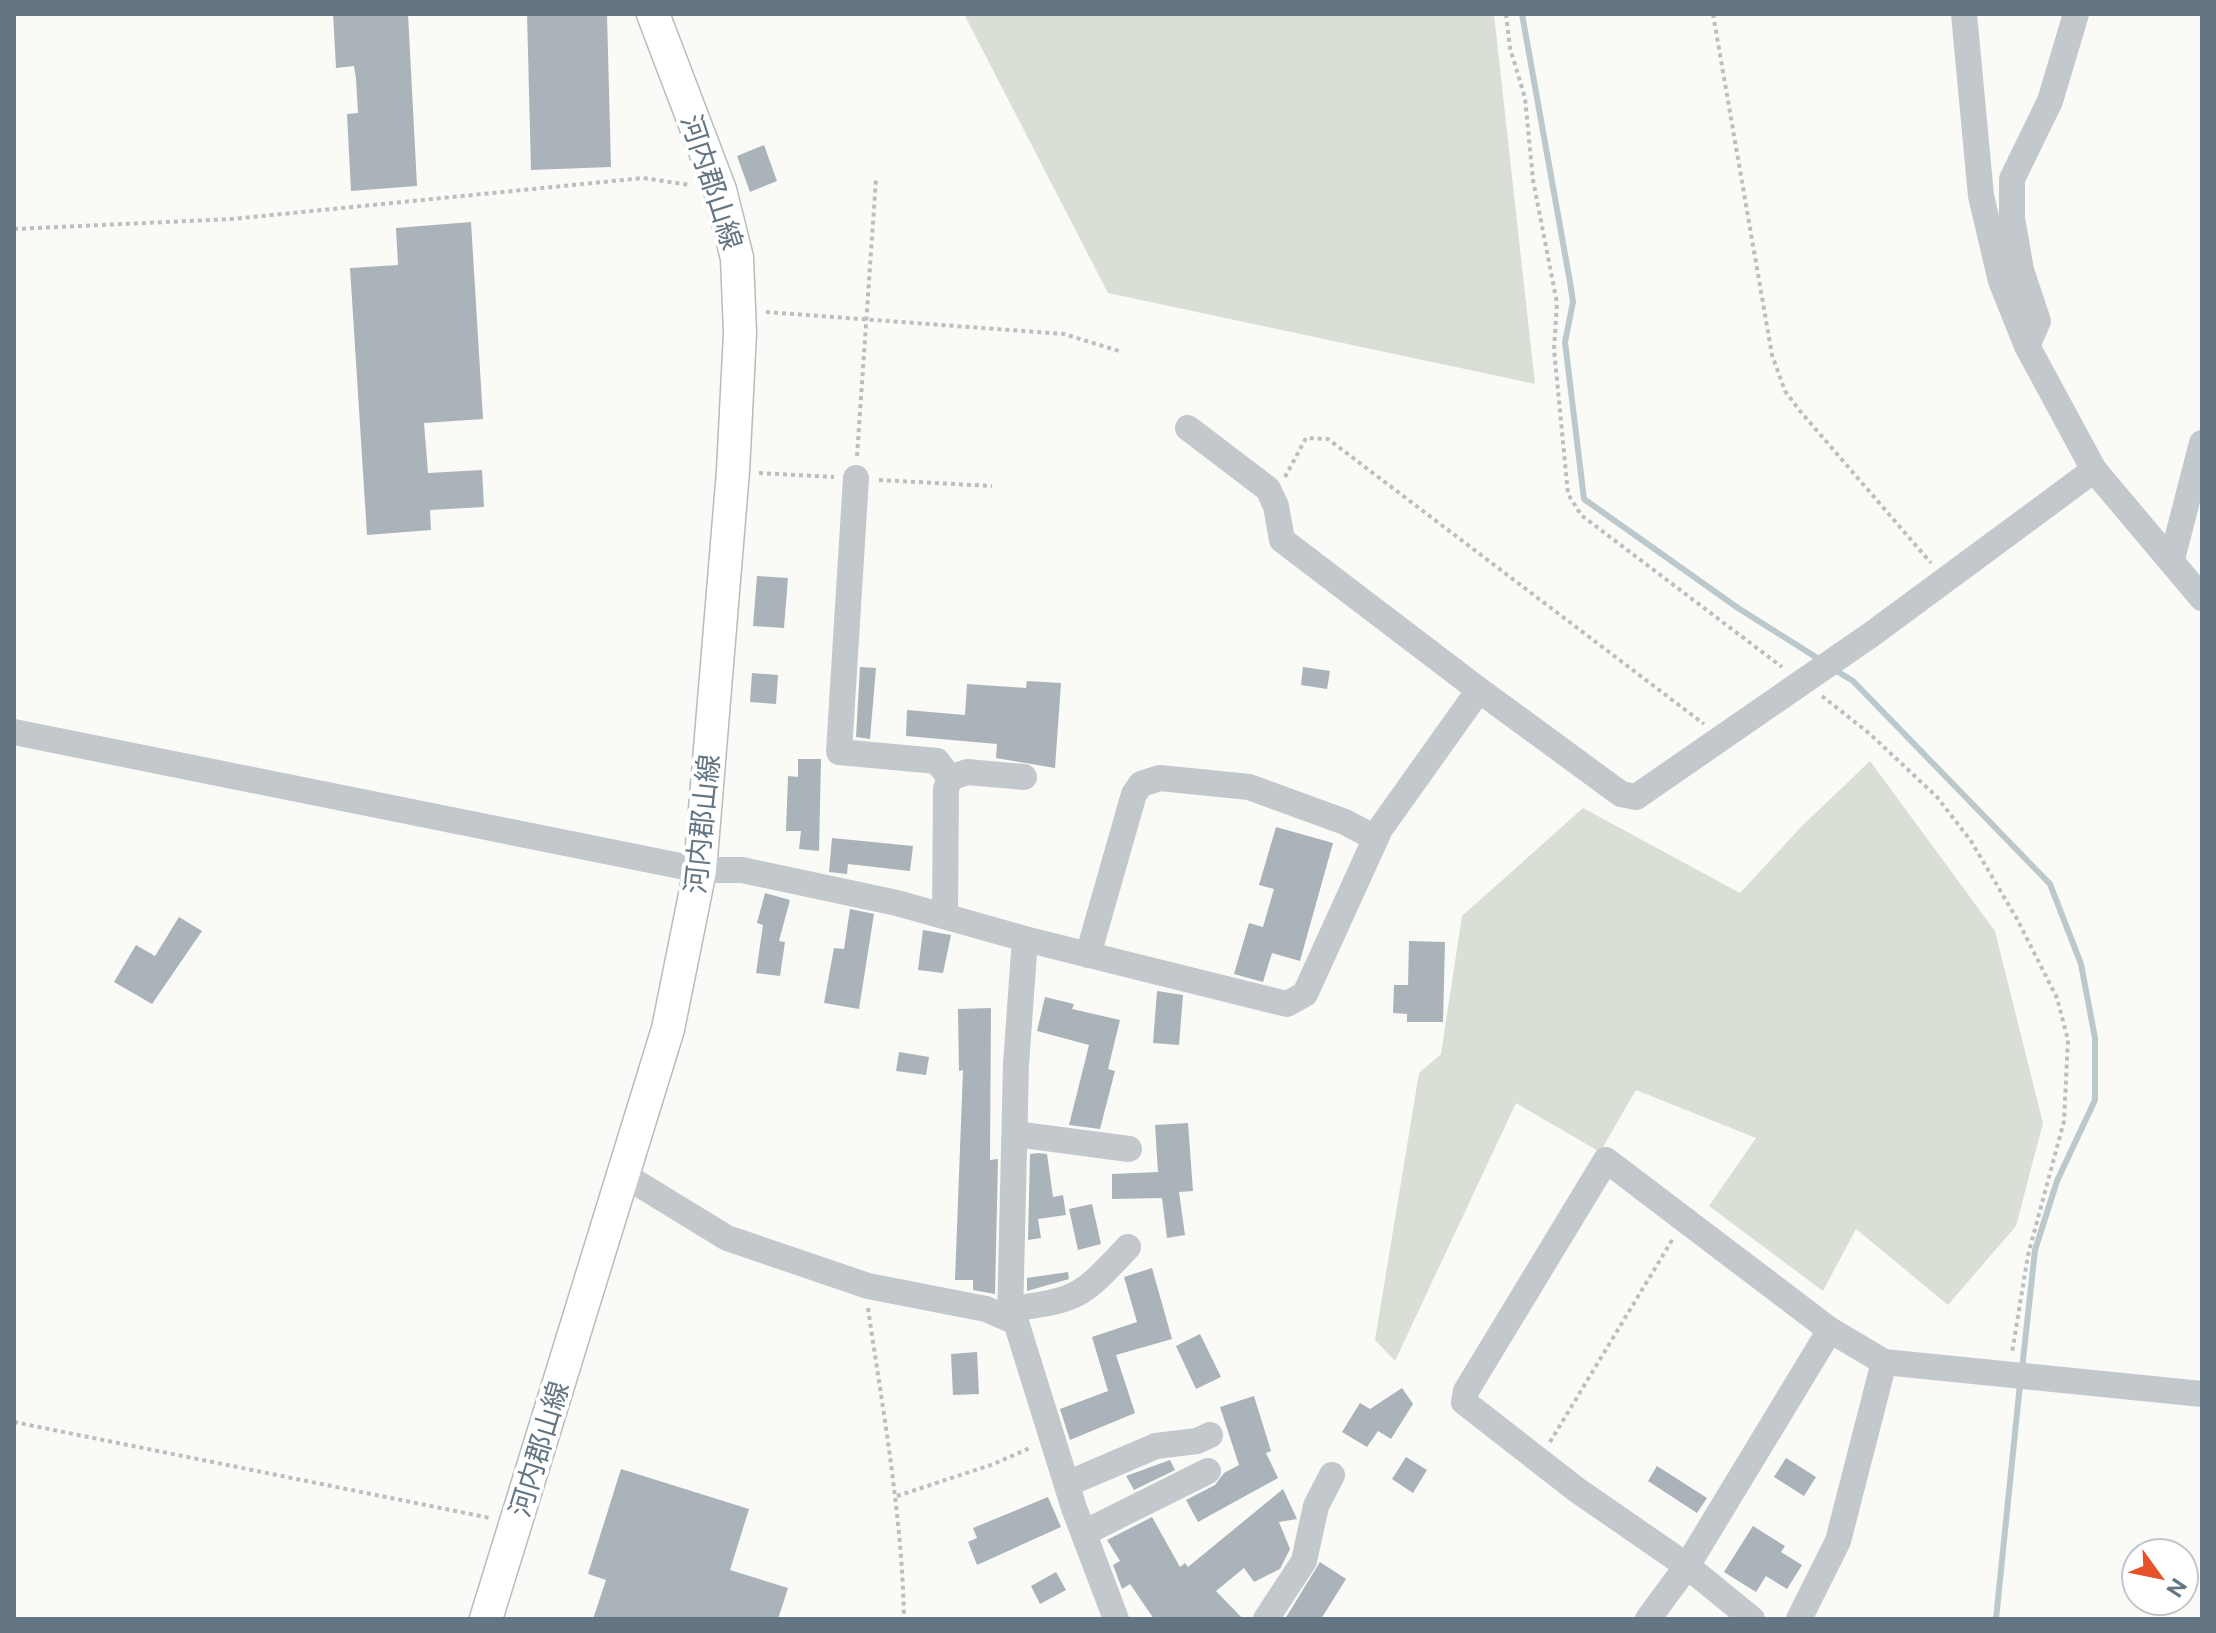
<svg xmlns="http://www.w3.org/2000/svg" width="2216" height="1633" viewBox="0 0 2216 1633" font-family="'Public Sans','Noto Sans JP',sans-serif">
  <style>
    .green { fill: #dadfd6 }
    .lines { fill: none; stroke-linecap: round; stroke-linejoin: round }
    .stream { stroke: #bbc8cc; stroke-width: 6 }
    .building { fill: #aab3b9 }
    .major-casing { stroke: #b6bcc0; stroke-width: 35 }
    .path { stroke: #bbbfc2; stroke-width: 4; stroke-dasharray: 4 4; stroke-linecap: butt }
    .minor { stroke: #c3c8cc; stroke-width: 26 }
    .major { stroke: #fff; stroke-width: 32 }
    .labels { text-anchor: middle; stroke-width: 8; stroke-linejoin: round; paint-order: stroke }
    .street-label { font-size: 28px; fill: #647683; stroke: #fff }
  </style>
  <rect width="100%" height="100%" fill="#fafaf7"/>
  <g class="green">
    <polygon points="964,14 1494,14 1535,384 1108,293"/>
    <polygon points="1870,761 1995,931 2043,1123 2016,1226 1948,1305 1856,1229 1823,1291 1709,1206 1756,1138 1636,1090 1600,1152 1516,1103 1395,1361 1375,1340 1419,1073 1441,1054 1462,916 1583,808 1740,893 1801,827"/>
  </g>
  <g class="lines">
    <g class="stream">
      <polyline points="1522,14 1570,282 1573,302 1565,342 1584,499 1738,608 1822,661"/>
      <polyline points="1835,670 1853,681 2050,884 2081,964 2095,1038 2095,1100 2057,1181 2035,1250 2022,1369"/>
      <polyline points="1996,1619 2020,1384"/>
    </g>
  </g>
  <g class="building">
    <polygon points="333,14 408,14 417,186 351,191 347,114 358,113 356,79 354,66 336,68"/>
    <polygon points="527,14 607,14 611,167 531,170"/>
    <polygon points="764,145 777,181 750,192 737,156"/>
    <polygon points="471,222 483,419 424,423 428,473 482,470 484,507 430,510 431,530 367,535 350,268 398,265 396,228"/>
    <polygon points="757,576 788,578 784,628 753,626"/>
    <polygon points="860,667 876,668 870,739 856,737"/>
    <polygon points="1303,667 1330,671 1327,689 1301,685"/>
    <polygon points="752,673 778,675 776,704 750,702"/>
    <polygon points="1027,681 1061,683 1055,768 996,758 997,744 906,736 907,710 965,715 967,684 1026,688"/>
    <polygon points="798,759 821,759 819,851 799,849 801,831 786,831 788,776 798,777"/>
    <polygon points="1276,827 1333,843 1300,961 1272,953 1263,982 1234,974 1249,923 1263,927 1274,889 1259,885"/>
    <polygon points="832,838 913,846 910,871 848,864 847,874 829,872"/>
    <polygon points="765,893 790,900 779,941 785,942 780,976 756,973 763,925 757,923"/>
    <polygon points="850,909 874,914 859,1009 824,1003 834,948 844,949"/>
    <polygon points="179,917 202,931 152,1004 114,982 136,945 155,956"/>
    <polygon points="923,930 951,935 943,973 918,970"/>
    <polygon points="1409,941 1445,942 1443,1022 1407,1022 1407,1014 1393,1013 1394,985 1408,985"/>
    <polygon points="1157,991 1183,995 1179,1045 1153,1043"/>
    <polygon points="1045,997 1074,1004 1072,1009 1120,1020 1108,1069 1115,1071 1100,1129 1069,1125 1089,1045 1037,1031"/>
    <polygon points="991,1008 990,1160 998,1159 995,1294 973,1290 973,1280 955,1280 963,1070 959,1071 958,1009"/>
    <polygon points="899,1052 929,1057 926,1075 896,1071"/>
    <polygon points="1188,1123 1193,1191 1179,1192 1185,1235 1167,1238 1162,1198 1112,1199 1112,1174 1158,1172 1155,1125"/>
    <polygon points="1038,1153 1047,1154 1053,1197 1063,1195 1066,1215 1038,1219 1041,1238 1028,1240 1030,1154"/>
    <polygon points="1092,1204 1101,1244 1078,1250 1069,1209"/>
    <polygon points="1152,1268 1172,1339 1116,1355 1135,1413 1070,1440 1060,1409 1108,1391 1092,1337 1137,1322 1124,1277"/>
    <polygon points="1068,1272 1069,1279 1027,1291 1027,1278"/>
    <polygon points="1200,1334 1221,1377 1196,1389 1176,1346"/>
    <polygon points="977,1352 979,1394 953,1395 951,1354"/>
    <polygon points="1402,1388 1413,1404 1391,1439 1378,1431 1367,1447 1342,1432 1360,1403 1370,1409"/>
    <polygon points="1254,1396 1271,1451 1266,1453 1278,1478 1198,1522 1186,1500 1215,1485 1224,1473 1239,1465 1220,1407"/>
    <polygon points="1406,1457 1427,1470 1413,1493 1392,1479"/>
    <polygon points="1786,1458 1816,1477 1804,1496 1774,1477"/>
    <polygon points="1170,1460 1175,1470 1134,1490 1126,1476"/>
    <polygon points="1657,1466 1707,1498 1697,1513 1648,1481"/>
    <polygon points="621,1469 749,1509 730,1570 788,1588 778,1619 593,1619 606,1580 588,1574"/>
    <polygon points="1283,1489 1297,1519 1279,1522 1290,1549 1280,1569 1254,1582 1244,1568 1216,1591 1243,1619 1154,1619 1130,1584 1122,1589 1113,1565 1120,1561 1107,1540 1152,1517 1180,1567 1185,1563 1188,1567"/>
    <polygon points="1048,1497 1061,1527 977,1565 968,1542 977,1538 973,1528"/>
    <polygon points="1753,1526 1785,1546 1781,1552 1802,1565 1787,1589 1766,1576 1756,1592 1724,1572"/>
    <polygon points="1320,1562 1346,1579 1321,1619 1285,1619"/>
    <polygon points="1056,1572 1066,1590 1040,1604 1031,1586"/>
  </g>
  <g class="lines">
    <defs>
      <polyline id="major" points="486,1619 668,1029 700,870 733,471 740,333 737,258 720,190 653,14"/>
    </defs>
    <use href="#major" class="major-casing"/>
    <g class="path">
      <polyline points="1506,14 1510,48 1525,98 1533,180 1557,303 1554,349 1568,494 1581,515 1782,667"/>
      <polyline points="1713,14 1772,355 1785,391 1800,411 1931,563"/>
      <polyline points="14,229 232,219 643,178 690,185"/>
      <polyline points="766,312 1064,334 1119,351"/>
      <polyline points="857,456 876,179"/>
      <polyline points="759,473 834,477"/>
      <polyline points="1285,477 1306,438 1328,439 1704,724"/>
      <polyline points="879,480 992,486"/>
      <polyline points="1822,696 1870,734 1937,797 1971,841 2017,919 2057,998 2068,1040 2064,1121 2028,1255 2012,1353"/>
      <path d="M868,1308C883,1412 902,1514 904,1619"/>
      <polyline points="14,1422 490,1518"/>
      <polyline points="1550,1442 1674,1237"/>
      <polyline points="897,1496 991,1465 1030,1448"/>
    </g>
    <g class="minor">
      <polyline points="1964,14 1981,196 2001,281 2027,346 2094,470 2202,598"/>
      <polyline points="2027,346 2038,321 2021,270 2012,218 2012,179 2050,101 2076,14"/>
      <polyline points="1188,428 1268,489 1276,506 1282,540 1479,690"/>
      <polyline points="856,478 839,752 937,761 950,778"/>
      <polyline points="2172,559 2202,443"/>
      <polyline points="14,732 700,870 742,870 897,903 1025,939 1287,1004 1305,994 1380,829 1479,690 1621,794 1636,797 1872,634 2094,470"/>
      <polyline points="945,916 946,789 950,778 967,772 1024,777"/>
      <polyline points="1088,955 1134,794 1141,784 1160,778 1249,787 1345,822 1375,838"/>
      <polyline points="1015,1134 1129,1149"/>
      <polyline points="624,1175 727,1238 868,1286 986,1309 1016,1322 1074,1508 1116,1619"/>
      <path d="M1010,1309C1079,1300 1081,1297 1128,1247"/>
      <polyline points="1010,1318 1016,1064 1025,939"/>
      <polyline points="1067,1484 1156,1446 1197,1441 1210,1435"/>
      <polyline points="1084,1533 1208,1471"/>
      <polyline points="1266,1619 1304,1561 1316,1506 1332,1475"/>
      <polyline points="1648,1619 1687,1566 1830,1330"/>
      <polyline points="1752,1619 1687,1566 1577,1490 1464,1402 1466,1391 1606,1160 1830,1330 1884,1362 2202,1394"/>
      <polyline points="1799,1619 1838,1541 1884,1362"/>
    </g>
    <use href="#major" class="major"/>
  </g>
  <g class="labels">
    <g class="street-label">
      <text transform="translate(712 182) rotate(72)" y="10">河内郡山線</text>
      <text transform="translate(702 824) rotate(-84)" y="10">河内郡山線</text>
      <text transform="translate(539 1449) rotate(-73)" y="10">河内郡山線</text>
    </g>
  </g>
  <rect width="2216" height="1633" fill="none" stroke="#647683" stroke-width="32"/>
  <g transform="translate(2160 1577) rotate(123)"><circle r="38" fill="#ffffff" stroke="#c1c8cd" stroke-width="2"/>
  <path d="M0-6L14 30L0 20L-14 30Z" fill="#e6532b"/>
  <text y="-12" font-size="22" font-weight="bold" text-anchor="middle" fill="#647683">N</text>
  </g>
</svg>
